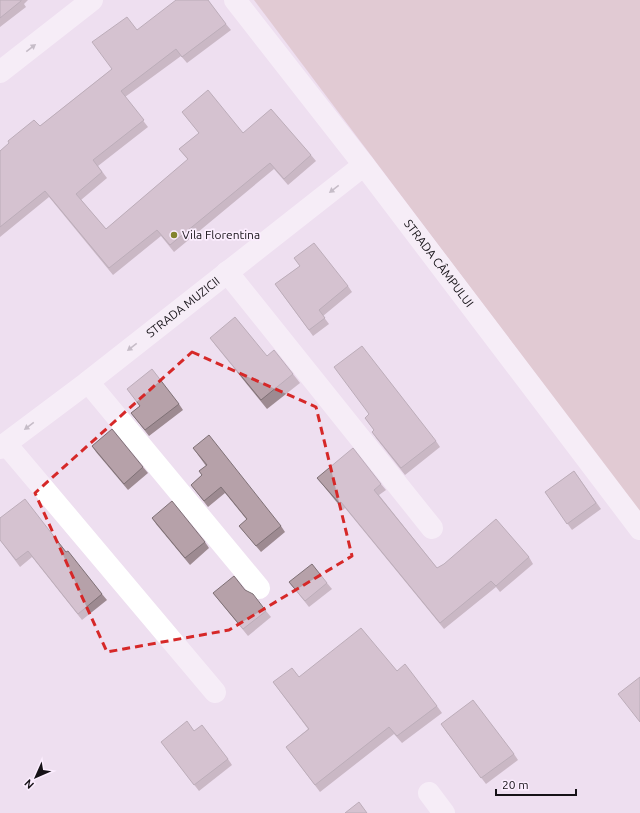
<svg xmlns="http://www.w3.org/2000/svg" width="640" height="813" viewBox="0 0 640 813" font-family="Ubuntu,sans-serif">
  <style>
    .green { fill: #d1b1b0 }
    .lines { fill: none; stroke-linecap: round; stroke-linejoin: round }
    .street { stroke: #fff; stroke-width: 22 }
    .wall { fill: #9d8a91 }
    .building { fill: #b6a1a9; stroke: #7f7176 }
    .oneway { fill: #969497 }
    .marked { fill: none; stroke: #d62828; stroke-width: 3; stroke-dasharray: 8 5; stroke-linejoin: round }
    .poi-dot { fill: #83842d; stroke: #fbedfe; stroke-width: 1.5 }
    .labels { text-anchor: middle; stroke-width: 3.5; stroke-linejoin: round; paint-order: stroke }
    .poi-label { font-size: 12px; fill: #161217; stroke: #fbedfe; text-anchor: start }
    .street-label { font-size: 12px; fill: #161217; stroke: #fbedfe }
  </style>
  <rect width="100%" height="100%" fill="#eedff0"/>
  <polygon class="green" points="254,0 640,0 640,513"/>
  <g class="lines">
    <g class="street">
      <path id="s1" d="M235,0L364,165L640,529"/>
      <polyline points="0,72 92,0"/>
      <polyline points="227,272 432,528"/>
      <polyline points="88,382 259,588"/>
      <polyline points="6,444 215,692"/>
      <path id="s2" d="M0,448L88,382L364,165"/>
      <polyline points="429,793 444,813"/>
    </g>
  </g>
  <g class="wall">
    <polygon points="0,0 28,0 24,4 26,7 0,27"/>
    <polygon points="226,24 231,30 187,63 181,56 125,97 148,127 98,166 107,178 81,200 106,229 188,160 179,149 199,133 182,112 243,133 311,155 316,161 288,185 274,169 174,252 161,236 113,275 49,197 0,237 0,151 9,144 40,126 112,69 137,30"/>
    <polygon points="294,258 348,286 352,292 323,316 329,324 313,336 275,284 300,266"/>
    <polygon points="210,338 267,356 293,374 300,383 267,409 216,346"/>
    <polygon points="127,389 179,404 183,410 149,436 131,413 140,406"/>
    <polygon points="365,418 436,441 440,447 405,475 376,438 372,432 374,430"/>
    <polygon points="92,446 143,467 148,473 128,490 96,452"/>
    <polygon points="193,448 281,526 285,532 261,552 239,526 247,520 225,493 208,507 191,485 202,475 199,471 206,466"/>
    <polygon points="574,471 601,509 572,530 545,492"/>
    <polygon points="317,478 381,484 386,490 379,495 437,568 529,557 533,564 500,592 496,587 444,629 345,508 343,510 322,484"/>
    <polygon points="152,518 205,542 209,548 190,565 156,524"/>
    <polygon points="0,540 66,552 102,594 107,600 82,620 32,557 20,567"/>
    <polygon points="289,582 327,583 332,589 309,607"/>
    <polygon points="245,590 266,611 271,617 248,636 213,593"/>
    <polygon points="397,671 437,706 442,713 402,743 394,734 320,792 286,747 308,729 273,682 299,677"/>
    <polygon points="445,730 514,754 518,760 486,784"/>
    <polygon points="194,731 228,759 232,765 199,791 161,742"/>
  </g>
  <g class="building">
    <polygon points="0,0 21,0 21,1 0,18"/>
    <polygon points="176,0 208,0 226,24 182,57 176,49 121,91 144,120 93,160 102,172 76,194 106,229 188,159 179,149 199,133 182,112 208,90 243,133 271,109 311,155 284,179 270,163 170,245 157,230 109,268 45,191 0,227 0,151 9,143 8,141 34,120 40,126 112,69 92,42 127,17 137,30"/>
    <polygon points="314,243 348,286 319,310 325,318 309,330 275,284 300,266 294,258"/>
    <polygon points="235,317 267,356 274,350 293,374 261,400 210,338"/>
    <polygon points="362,346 436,441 401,468 372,432 374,430 365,418 369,414 334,367"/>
    <polygon points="152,369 179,404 145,430 131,413 140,406 127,389"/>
    <polygon points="112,429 143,467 124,484 92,446"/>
    <polygon points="209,435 281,526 256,546 239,526 247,519 221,487 204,501 191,485 202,475 199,471 207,465 193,448"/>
    <polygon points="353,448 381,484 374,490 437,568 444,564 496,519 529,557 496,586 491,581 440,623 341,502 339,503 317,478"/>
    <polygon points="574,471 596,503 567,524 545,492"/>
    <polygon points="25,499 66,552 68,551 102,594 78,614 28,551 16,560 0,540 0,518"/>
    <polygon points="172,501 205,542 185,558 152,518"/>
    <polygon points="312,564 327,583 305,601 289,582"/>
    <polygon points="234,576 245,590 253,594 266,611 243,629 213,593"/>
    <polygon points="361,628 397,671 405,664 437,706 397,736 389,727 315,785 286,747 309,729 273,682 292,668 299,677"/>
    <polygon points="640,677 640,722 618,694"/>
    <polygon points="473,700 514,754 481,778 441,724"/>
    <polygon points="187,721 194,731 202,725 228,759 194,785 161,742"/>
    <polygon points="359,802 367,813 345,813"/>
  </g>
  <defs><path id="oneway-solid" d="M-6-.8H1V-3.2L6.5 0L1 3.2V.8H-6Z"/></defs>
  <g class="oneway">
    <use href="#oneway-solid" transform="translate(31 48) rotate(-38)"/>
    <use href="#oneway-solid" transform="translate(334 189) rotate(142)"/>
    <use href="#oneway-solid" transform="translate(132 347) rotate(142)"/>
    <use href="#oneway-solid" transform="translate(29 426) rotate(143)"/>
  </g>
  <path d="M0 0H640V813H0ZM192,352L316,407L352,556L229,630L107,652L35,493Z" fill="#eedff0" fill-opacity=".55" fill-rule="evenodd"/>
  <path class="marked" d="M192,352L316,407L352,556L229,630L107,652L35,493Z"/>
  <circle class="poi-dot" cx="174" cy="235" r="4"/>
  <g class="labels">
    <g class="poi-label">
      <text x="182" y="239">Vila Florentina</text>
    </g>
    <g class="street-label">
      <text dy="4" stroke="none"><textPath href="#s1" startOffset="333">STRADA CÂMPULUI</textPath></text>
      <text dy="4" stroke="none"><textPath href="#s2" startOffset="231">STRADA MUZICII</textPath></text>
    </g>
  </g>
  <g transform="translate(36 777) rotate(225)" stroke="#fbedfe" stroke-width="3" paint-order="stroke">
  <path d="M0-3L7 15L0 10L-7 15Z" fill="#161217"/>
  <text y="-6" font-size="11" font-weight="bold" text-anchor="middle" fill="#161217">N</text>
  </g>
  <path d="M496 789v6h80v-6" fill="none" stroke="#161217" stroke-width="2"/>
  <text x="502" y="789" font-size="12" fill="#161217" stroke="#fbedfe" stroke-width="3" paint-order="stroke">20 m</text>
</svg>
